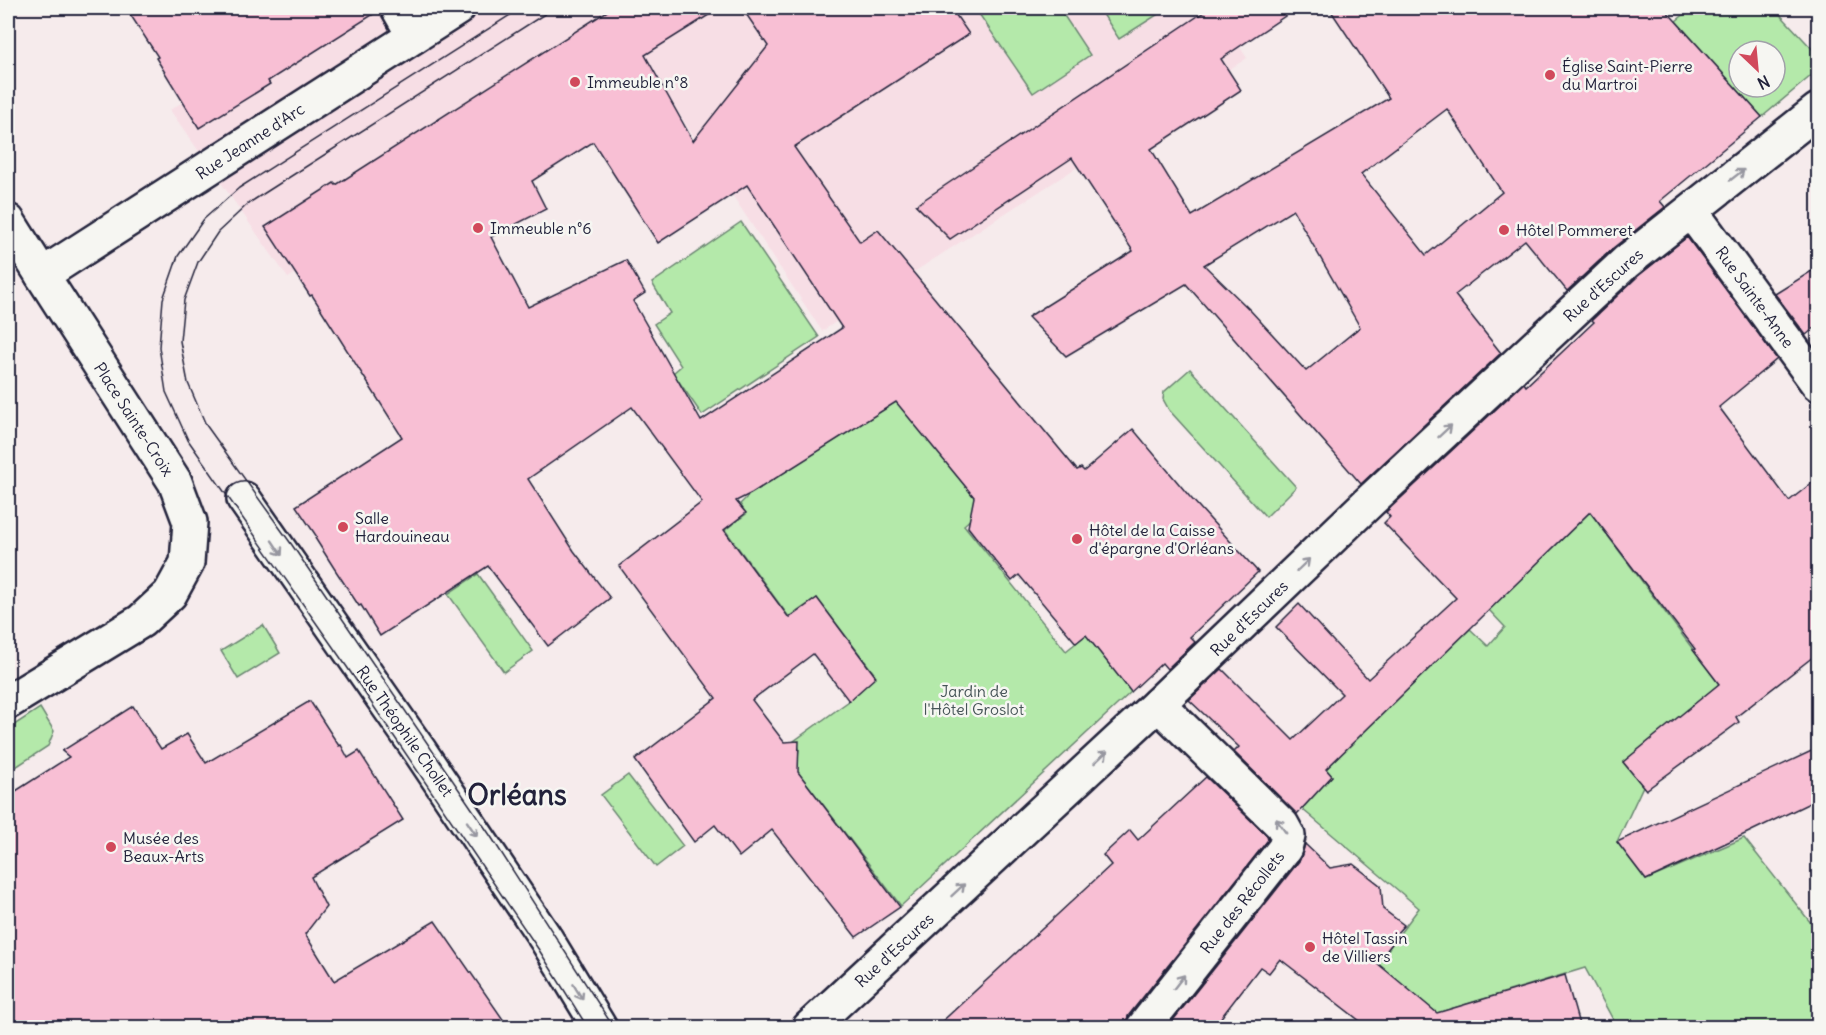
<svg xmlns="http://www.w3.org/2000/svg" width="1826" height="1035" viewBox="0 0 1826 1035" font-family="Delius,sans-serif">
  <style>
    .built { fill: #f7dee5 }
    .green { fill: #b4e9aa; stroke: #6b8672; stroke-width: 1.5; fill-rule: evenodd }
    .building { fill: #f8bfd4; stroke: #22223b; stroke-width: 1.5; fill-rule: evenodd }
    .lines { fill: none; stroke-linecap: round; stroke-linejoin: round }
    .street-casing { stroke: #22223b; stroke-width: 38 }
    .secondary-casing { stroke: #22223b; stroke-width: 38 }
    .street { stroke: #f6f6f2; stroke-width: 33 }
    .secondary { stroke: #f6f6f2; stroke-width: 33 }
    .tram { stroke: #22223b; stroke-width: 1.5 }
    .oneway { stroke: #9797a0 }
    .poi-dot { fill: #d1495b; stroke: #f6f6f2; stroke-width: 2 }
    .labels { text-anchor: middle; stroke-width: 5; stroke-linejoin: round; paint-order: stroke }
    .poi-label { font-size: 16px; fill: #22223b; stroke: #f6f6f2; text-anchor: start }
    .street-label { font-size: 16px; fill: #22223b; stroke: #f6f6f2 }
    .park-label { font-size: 16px; fill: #465457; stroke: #f6f6f2 }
    .town-label { font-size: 28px; font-weight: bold; fill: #22223b; stroke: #f6f6f2 }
  </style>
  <rect width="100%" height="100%" fill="#f6ebec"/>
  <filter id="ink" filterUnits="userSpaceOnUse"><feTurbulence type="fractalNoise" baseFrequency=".0167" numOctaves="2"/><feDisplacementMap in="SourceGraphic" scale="12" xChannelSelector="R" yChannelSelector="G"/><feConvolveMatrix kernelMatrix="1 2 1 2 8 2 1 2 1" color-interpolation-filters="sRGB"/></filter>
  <g filter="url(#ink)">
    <polygon class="built" points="328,8 785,8 798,27 829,8 1214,8 1247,58 822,331 684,122 661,84 626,60 288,278 170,110"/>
    <g class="green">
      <polygon points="975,8 1059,8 1090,55 1033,93"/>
      <polygon points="1099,8 1168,8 1119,39"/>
      <path d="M1692,8H1774L1818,55V70L1762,117L1676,21ZM1739,51H1775V87H1739Z"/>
      <polygon points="741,222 819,337 702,415 673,373 681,366 654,324 670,313 652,283"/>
      <polygon points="1190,369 1296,487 1266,517 1169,410 1163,399 1164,392"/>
      <polygon points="897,401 983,508 964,525 1066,651 1086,635 1131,692 901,906 791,763 798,756 799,748 794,741 849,701 876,676 817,598 789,617 725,530 746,514 740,504 749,495"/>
      <polygon points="1590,512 1719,684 1623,762 1643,786 1617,842 1646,880 1744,838 1818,932 1818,1027 1617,1027 1585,968 1437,1013 1376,965 1419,908 1302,809 1332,776 1326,769 1470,629 1488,646 1505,627 1489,610"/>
      <polygon points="478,574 533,651 504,672 448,594"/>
      <polygon points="263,625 280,653 238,679 221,651"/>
      <polygon points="40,708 54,731 48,746 8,772 8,729"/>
      <polygon points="628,775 683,846 656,867 601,795"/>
    </g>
    <g class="building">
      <polygon points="126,8 379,8 380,10 268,81 270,84 199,128 156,58 158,57"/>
      <path d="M612,8H720L645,55L693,141L768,46L742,8H951L969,34L794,147L860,242L878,230L1077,470L1081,468L1084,471L1133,429L1190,497L1258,572L1190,637L1195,642L1167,669L1162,663L1131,692L1086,635L1076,643L1019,575L1012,581L975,536L968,527L974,497L896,402L752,493L736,501L746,513L724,530L789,618L817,598L876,677L849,701L813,654L752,700L784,742L799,741L798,772L900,907L856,937L772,830L739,857L715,825L694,842L635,760L716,698L619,566L702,502L632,407L528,479L574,551L610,598L548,646L488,566L380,636L361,605L359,606L334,568L315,538L317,537L296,506L402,437L312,295L310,296L265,227L334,183L336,185ZM593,142L658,243L747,185L842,328L701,421L633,301L645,293L626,260L528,307L491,237L546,209L532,181Z"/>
      <path d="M1210,8H1297L1221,59L1241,90L1151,149L1192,216L1389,98L1329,8H1664L1762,117L1660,201L1665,207L1613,248L1567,291L1525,240L1455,295L1501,353L1361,484L1186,284L1066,356L1028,317L1133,251L1072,158L950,239L916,205ZM1447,109L1502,192L1426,255L1361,174ZM1293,210L1360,327L1306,371L1250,310L1204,265Z"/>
      <polygon points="1687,237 1777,359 1719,407 1789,501 1818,478 1818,653 1736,717 1739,722 1646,790 1623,762 1719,684 1693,650 1695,649 1590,512 1326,769 1332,776 1297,814 1234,752 1239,747 1189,700 1222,669 1293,740 1342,694 1276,627 1299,604 1368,679 1456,598 1384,523 1390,517 1386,512 1524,383 1526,386 1594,322 1592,320 1638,276"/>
      <polygon points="1818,267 1818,325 1806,335 1775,294"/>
      <polygon points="310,701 339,746 341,745 348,758 359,751 403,820 311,877 326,907 305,934 334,981 435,921 509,1028 8,1028 8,796 69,757 62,751 133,706 161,749 187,734 206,763"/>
      <polygon points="1818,748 1818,799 1741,836 1646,880 1617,842"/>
      <polygon points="1206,777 1267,836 1268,840 1128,1016 1125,1028 935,1028 1111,865 1103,855 1130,830 1138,840"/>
      <polygon points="1305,844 1330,868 1353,864 1381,886 1383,909 1404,925 1396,934 1398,936 1377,963 1437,1013 1565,975 1580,1028 1369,1028 1280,959 1269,973 1260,967 1213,1028 1167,1028 1300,860"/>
    </g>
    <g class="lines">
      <defs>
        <g id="street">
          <polyline points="398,8 414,36"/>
          <polyline points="1691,211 1818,384"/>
          <polyline points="8,221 42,275"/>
          <polyline points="244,499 419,750 546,939 600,1028"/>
          <polyline points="809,1028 1158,704 1369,502 1626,262 1818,110"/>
          <polyline points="1143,1028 1285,848 1288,836 1282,825 1158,704"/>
        </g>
        <polyline id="secondary" points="8,702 141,621 170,594 187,563 190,522 175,482 42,275 458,8"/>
      </defs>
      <use href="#street" class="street-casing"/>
      <use href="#secondary" class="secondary-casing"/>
      <use href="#street" class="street"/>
      <use href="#secondary" class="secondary"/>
      <g class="tram">
        <polyline points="521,8 239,188 204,219 178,256 163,299 159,347 166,392 188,440 347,667 539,950 588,1028"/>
        <polyline points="554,8 249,203 218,232 198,262 184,300 180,341 188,383 206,425 292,545 490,835 614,1028"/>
      </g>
    </g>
    <defs><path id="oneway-shaft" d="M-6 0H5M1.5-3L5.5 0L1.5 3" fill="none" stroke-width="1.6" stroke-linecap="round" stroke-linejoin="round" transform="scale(1.5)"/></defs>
    <g class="oneway">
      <use href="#oneway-shaft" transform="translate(1737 175) rotate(-38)"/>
      <use href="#oneway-shaft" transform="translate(1445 431) rotate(-43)"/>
      <use href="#oneway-shaft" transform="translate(277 548) rotate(56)"/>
      <use href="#oneway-shaft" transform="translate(1303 565) rotate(-44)"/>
      <use href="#oneway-shaft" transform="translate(1101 757) rotate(-43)"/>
      <use href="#oneway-shaft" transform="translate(1281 826) rotate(-126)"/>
      <use href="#oneway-shaft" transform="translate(472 829) rotate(56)"/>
      <use href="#oneway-shaft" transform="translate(958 890) rotate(-43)"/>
      <use href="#oneway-shaft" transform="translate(1179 982) rotate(-52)"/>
      <use href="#oneway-shaft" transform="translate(578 992) rotate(59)"/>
    </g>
  </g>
  <g class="poi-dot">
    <circle cx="1550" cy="75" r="6"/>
    <circle cx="575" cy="82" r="6"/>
    <circle cx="478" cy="228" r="6"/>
    <circle cx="1504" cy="230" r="6"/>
    <circle cx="343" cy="527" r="6"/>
    <circle cx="1077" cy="539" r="6"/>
    <circle cx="111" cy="847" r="6"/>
    <circle cx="1310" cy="947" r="6"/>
  </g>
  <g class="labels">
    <g class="poi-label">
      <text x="1562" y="72">Église Saint-Pierre<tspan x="1562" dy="18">du Martroi</tspan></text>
      <text x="587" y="88">Immeuble n°8</text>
      <text x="490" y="234">Immeuble n°6</text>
      <text x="1516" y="236">Hôtel Pommeret</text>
      <text x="355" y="524">Salle<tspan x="355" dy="18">Hardouineau</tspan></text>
      <text x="1089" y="536">Hôtel de la Caisse<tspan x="1089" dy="18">d'épargne d'Orléans</tspan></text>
      <text x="123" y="844">Musée des<tspan x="123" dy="18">Beaux-Arts</tspan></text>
      <text x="1322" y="944">Hôtel Tassin<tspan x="1322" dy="18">de Villiers</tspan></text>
    </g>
    <g class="street-label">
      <text transform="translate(250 141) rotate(-33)" y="6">Rue Jeanne d'Arc</text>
      <text transform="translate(1603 285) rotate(-42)" y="6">Rue d'Escures</text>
      <text transform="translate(1755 297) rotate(54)" y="6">Rue Sainte-Anne</text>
      <text transform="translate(134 419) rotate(57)" y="6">Place Sainte-Croix</text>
      <text transform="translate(1249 618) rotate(-44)" y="6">Rue d'Escures</text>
      <text transform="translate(405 731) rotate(55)" y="6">Rue Théophile Chollet</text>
      <text transform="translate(1242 902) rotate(-52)" y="6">Rue des Récollets</text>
      <text transform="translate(894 950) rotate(-43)" y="6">Rue d'Escures</text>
    </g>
    <g class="park-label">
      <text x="974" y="697">Jardin de<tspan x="974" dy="18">l'Hôtel Groslot</tspan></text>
    </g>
    <g class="town-label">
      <text x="517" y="805">Orléans</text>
    </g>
  </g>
  <rect width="1826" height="1035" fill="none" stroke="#f6f6f2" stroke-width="30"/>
  <rect x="15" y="15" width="1796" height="1005" fill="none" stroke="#22223b" stroke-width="2" filter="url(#ink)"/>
  <g transform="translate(1757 69) rotate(154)"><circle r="28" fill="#f6f6f2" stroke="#a1a1a9" stroke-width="1.5"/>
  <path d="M0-4.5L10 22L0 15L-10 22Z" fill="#d1495b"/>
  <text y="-9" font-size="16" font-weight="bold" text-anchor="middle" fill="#22223b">N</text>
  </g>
</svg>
